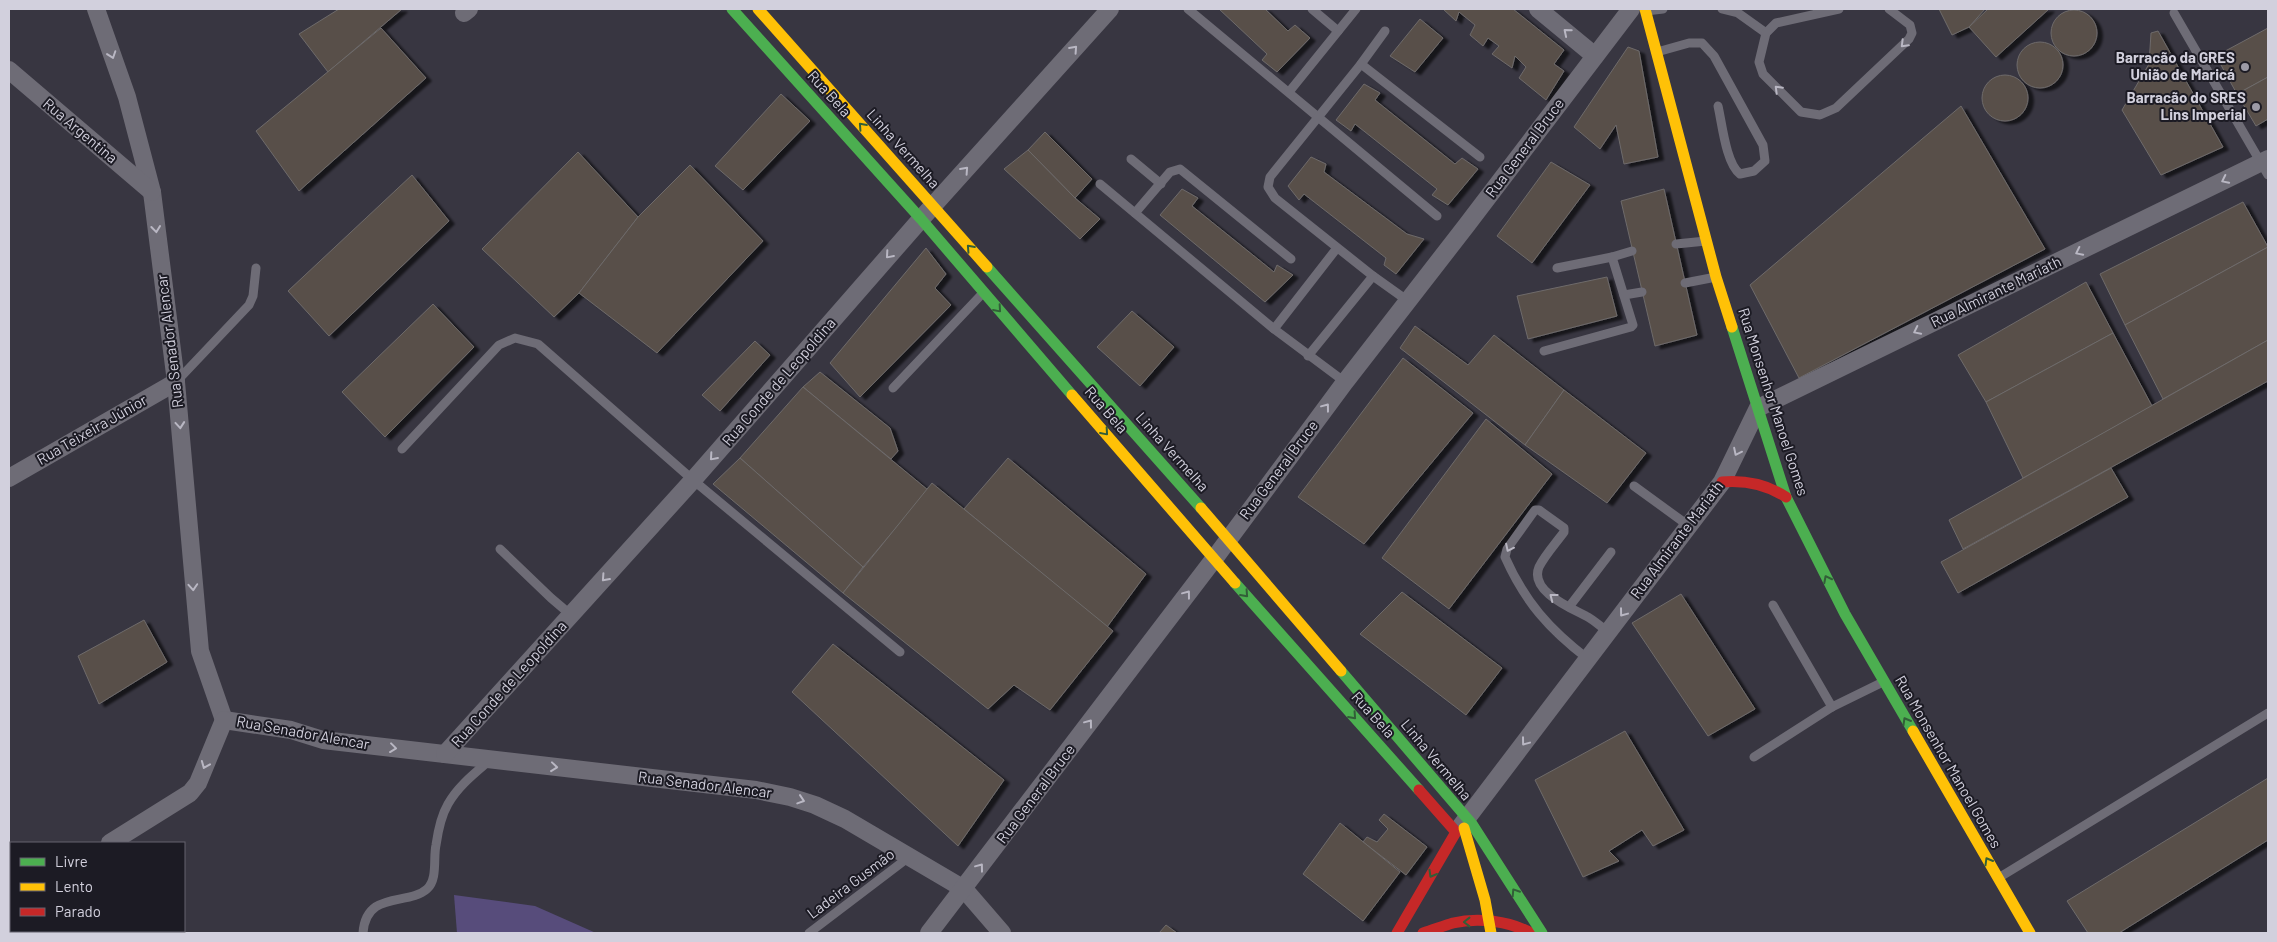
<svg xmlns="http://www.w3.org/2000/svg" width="2277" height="942" viewBox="0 0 2277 942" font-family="Barlow,sans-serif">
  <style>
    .green { fill: #574c7b }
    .building { fill: #585048; stroke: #6e6a6b; filter: url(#shadow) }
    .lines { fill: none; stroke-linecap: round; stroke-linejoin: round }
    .lane { stroke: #6e6c76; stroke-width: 9 }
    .street { stroke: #6e6c76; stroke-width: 18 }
    .fast { stroke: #4caf50; stroke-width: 11 }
    .slow { stroke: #ffc107; stroke-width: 11 }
    .jam { stroke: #c62828; stroke-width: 11 }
    .fast-bridge { stroke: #4caf50; stroke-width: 11 }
    .slow-bridge { stroke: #ffc107; stroke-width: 11 }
    .oneway { stroke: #b9b7c3 }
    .oneway2 { stroke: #325e38 }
    .poi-dot { fill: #9c9aa6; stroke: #1c1b24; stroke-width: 2 }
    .labels { text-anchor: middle; stroke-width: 4; stroke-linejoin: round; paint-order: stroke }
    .poi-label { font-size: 15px; font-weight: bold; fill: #d2d0dd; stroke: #1c1b24; text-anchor: end }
    .street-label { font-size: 15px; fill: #d2d0dd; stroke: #1c1b24 }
  </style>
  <defs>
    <filter id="shadow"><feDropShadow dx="5.5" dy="3" stdDeviation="1" flood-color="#0009"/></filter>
  </defs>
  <rect width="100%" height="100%" fill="#383641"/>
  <polygon class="green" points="454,895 535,906 596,933 457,933"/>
  <g class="building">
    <polygon points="339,9 402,9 328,72 299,34"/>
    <polygon points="1219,9 1265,9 1288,31 1295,25 1310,38 1277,72 1262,60 1267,54"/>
    <polygon points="1443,9 1513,9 1564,50 1554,64 1564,71 1546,100 1519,78 1526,67 1515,56 1512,68 1492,54 1499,46 1488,38 1483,46 1470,35 1475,25 1459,12 1456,21"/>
    <polygon points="1939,9 1985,9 1969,27 1952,35"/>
    <polygon points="1988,9 2049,9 1996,57 1969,27"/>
    <circle cx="2074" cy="33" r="23"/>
    <polygon points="1420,19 1443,38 1415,72 1390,56"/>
    <polygon points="381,28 426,78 299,191 256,131"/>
    <polygon points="2268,28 2268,77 2237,94 2216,56"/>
    <polygon points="2158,31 2223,147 2161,175 2122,110 2149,64 2151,33"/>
    <circle cx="2040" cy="65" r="23"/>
    <polygon points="1628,47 1639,51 1658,157 1624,164 1616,125 1600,149 1574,127"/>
    <circle cx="2005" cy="98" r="23"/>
    <polygon points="2268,77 2268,119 2256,126 2237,94"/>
    <polygon points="1364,84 1380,93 1375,100 1455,164 1462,158 1478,169 1448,205 1432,195 1437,189 1355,124 1351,131 1336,120"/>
    <polygon points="781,94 810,121 743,190 715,166"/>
    <polygon points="1961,106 2045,249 1799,378 1750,285"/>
    <polygon points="1045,132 1092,179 1075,198 1028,150"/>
    <polygon points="1028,150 1075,198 1100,219 1080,239 1004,169"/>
    <polygon points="578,152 638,217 579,293 554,317 482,249"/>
    <polygon points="1311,157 1326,164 1324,172 1407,234 1424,239 1396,274 1384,265 1386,258 1304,194 1299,200 1288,186"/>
    <polygon points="1551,162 1590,185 1532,263 1497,236"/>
    <polygon points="690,165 763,241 657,353 579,293 638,217"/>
    <polygon points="412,175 449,221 329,336 288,291"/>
    <polygon points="1182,189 1198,198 1192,206 1274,272 1277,265 1293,275 1265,302 1160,215"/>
    <polygon points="1664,189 1697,335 1655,346 1621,201"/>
    <polygon points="2243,202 2268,247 2125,325 2100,274"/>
    <polygon points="2268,247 2268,340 2163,399 2125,325"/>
    <polygon points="926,248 946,274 935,288 951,305 860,397 830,363"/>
    <polygon points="1607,277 1617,316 1528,339 1517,296"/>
    <polygon points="2086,282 2113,333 1986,402 1958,355"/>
    <polygon points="433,304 474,347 385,437 342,392"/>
    <polygon points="1132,311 1174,347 1140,386 1097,347"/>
    <polygon points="1415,326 1468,365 1494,335 1564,390 1525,445 1400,348"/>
    <polygon points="2113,333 2152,406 2023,478 1986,402"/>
    <polygon points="2268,340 2268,381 1963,549 1949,520"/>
    <polygon points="755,341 770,355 720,411 702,395"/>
    <polygon points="1403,358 1473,413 1364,544 1298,497"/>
    <polygon points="820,372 890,428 898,451 891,459 803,387"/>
    <polygon points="803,387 928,490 863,567 740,458"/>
    <polygon points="1564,390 1646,453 1607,503 1525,445"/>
    <polygon points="1486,419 1552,474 1449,609 1382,558"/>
    <polygon points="740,458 863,567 843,593 713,484"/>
    <polygon points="1008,458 1146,574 1107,627 964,509"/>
    <polygon points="2111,468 2128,497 1958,593 1941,562"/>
    <polygon points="932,483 1113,631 1050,710 1014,685 988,709 843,593"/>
    <polygon points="1402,592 1502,668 1466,715 1360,634"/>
    <polygon points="1681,594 1755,709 1708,736 1632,623"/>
    <polygon points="144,620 167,662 99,704 78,656"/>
    <polygon points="833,644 1004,780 958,846 792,692"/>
    <polygon points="1625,731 1684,830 1653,846 1642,830 1609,851 1619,861 1583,877 1535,780"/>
    <polygon points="2268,778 2268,840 2119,933 2088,933 2067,901"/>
    <polygon points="1384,814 1427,847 1406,875 1363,842 1367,837 1377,842 1388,829 1379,820"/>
    <polygon points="1340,823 1400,872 1363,921 1303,874"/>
    <polygon points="1166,925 1177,933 1159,933"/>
    <polygon points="68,931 133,931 134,933 69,933"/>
  </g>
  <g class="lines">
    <g class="lane">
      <polyline points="1188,9 1437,216"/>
      <polyline points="1312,9 1338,31"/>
      <polyline points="1722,9 1738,13 1766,33"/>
      <polyline points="1839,9 1776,23 1766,33 1759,62 1763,74 1801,112 1820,115 1836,108 1909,39 1912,33 1910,25 1889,9"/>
      <polyline points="1646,11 1663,9"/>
      <polyline points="2174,13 2268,175"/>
      <polyline points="1385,31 1361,64 1270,177 1268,187 1275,198 1373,276 1408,301"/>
      <path d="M1657,52L1689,43H1702L1714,56L1763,145L1765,161L1754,171L1740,174C1726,164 1722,123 1718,106"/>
      <polyline points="1361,64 1480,157"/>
      <polyline points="1289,92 1356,9"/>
      <polyline points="1131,159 1161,184"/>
      <polyline points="1100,184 1274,329 1345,382"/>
      <polyline points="1135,213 1170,172 1180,169 1291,259"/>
      <polyline points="1676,244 1706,241"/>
      <polyline points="1557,268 1612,257"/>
      <polyline points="1685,283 1716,277"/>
      <polyline points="1624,295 1642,292"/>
      <polyline points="1274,329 1337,248"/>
      <polyline points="1544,351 1631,327 1633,325 1612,257 1632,251"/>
      <polyline points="1308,356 1373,276"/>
      <polyline points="176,382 249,305 253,296 256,268"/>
      <polyline points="893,388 982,294"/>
      <polyline points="402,449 499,345 515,338 538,344 693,480 900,652"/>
      <polyline points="1634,486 1689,526"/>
      <polyline points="500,549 551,598 571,615"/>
      <polyline points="1773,605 1832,707"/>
      <polyline points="1569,607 1611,552"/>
      <path d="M1588,659C1549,629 1525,602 1505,557L1507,549L1535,510H1539L1564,528V532C1556,543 1545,555 1539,567C1529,591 1571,608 1586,616C1594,620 1601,627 1608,632"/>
      <polyline points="1754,757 1832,707 1883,682"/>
      <polyline points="2000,877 2268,713"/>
      <path d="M363,933C366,890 408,906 427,889C438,879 433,858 436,845C438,831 441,816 448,804C458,786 475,773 490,760"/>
      <polyline points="809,933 909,857"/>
    </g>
    <g class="street">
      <polyline points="96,9 127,97 152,192 176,382 200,651 224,720"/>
      <polyline points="1538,9 1595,56"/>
      <polyline points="464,13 469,9"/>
      <polyline points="9,70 152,192"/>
      <polyline points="9,478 176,382"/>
      <polyline points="224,720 291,730 323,740 756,790 790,797 815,805 845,819 964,889 1002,933"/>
      <polyline points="445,754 693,480 921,219 1110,9"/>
      <polyline points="1461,826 1722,482 1758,408 2268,159"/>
      <polyline points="110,843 190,793 198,783 224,720"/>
      <polyline points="9,903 11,902"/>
      <polyline points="929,933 1214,559 1345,382 1466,226 1631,9"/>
    </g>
    <g class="fast">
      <polyline points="732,9 921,219 1072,395"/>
      <polyline points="1732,327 1786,497 1845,614 1913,731"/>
      <polyline points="1235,583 1419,790"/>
    </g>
    <g class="slow">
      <polyline points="1645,9 1716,277 1732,327"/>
      <polyline points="1072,395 1235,583"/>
      <polyline points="1913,731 2030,933"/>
    </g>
    <g class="jam">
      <path d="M1722,482C1746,480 1766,484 1786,497"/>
      <polyline points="1397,933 1456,832 1419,790"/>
      <path d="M1423,933C1433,930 1443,926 1453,923C1478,917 1509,921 1531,933"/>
    </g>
    <g class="fast-bridge">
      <polyline points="987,267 1201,508"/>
      <polyline points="1341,671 1472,824 1542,933"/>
    </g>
    <g class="slow-bridge">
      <polyline points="758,9 987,267"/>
      <polyline points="1201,508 1341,671"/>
      <polyline points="1464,828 1485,900 1491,933"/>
    </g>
  </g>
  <defs><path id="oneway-chevron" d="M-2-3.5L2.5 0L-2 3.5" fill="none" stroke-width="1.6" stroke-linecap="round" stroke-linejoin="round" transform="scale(1.25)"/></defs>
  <g class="oneway">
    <use href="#oneway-chevron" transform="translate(1567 32) rotate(-140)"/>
    <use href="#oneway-chevron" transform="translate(1904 44) rotate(135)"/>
    <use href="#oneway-chevron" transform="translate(1074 49) rotate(-48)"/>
    <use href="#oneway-chevron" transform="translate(112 55) rotate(71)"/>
    <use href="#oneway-chevron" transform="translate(1778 89) rotate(-135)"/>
    <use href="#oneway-chevron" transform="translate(965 170) rotate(-48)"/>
    <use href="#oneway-chevron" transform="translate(2225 180) rotate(154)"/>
    <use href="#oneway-chevron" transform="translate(156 229) rotate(83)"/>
    <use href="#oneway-chevron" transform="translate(2079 252) rotate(154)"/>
    <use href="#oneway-chevron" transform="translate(889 255) rotate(131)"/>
    <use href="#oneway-chevron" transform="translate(1917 331) rotate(154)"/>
    <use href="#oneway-chevron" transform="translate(1326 407) rotate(-53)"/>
    <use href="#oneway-chevron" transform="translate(180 425) rotate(85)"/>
    <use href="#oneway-chevron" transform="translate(1737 452) rotate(116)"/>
    <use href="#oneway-chevron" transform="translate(713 457) rotate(131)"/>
    <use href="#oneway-chevron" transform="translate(1509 548) rotate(116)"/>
    <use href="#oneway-chevron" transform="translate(605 578) rotate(132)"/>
    <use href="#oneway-chevron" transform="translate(193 587) rotate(86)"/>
    <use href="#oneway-chevron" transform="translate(1187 594) rotate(-53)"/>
    <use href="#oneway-chevron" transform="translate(1553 597) rotate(-142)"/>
    <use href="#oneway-chevron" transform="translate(1623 613) rotate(127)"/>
    <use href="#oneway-chevron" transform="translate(1089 723) rotate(-53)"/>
    <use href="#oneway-chevron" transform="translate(1525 742) rotate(127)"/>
    <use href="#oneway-chevron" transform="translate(393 748) rotate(7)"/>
    <use href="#oneway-chevron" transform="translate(205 765) rotate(112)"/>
    <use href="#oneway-chevron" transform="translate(554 767) rotate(6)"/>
    <use href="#oneway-chevron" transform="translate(801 800) rotate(18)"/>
    <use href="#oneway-chevron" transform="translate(980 867) rotate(-53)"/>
  </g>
  <g class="oneway2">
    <use href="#oneway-chevron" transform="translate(862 126) rotate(-132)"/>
    <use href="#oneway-chevron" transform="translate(970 248) rotate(-132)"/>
    <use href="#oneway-chevron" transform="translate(998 309) rotate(49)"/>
    <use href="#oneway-chevron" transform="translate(1105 432) rotate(49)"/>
    <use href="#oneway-chevron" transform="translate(1827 579) rotate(-117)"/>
    <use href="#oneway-chevron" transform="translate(1245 594) rotate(48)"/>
    <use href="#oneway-chevron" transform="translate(1353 716) rotate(48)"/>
    <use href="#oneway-chevron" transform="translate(1906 721) rotate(-120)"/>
    <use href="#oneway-chevron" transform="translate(1988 861) rotate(-120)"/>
    <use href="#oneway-chevron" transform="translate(1432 874) rotate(120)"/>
    <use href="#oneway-chevron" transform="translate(1515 892) rotate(-123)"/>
    <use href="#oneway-chevron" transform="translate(1467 922) rotate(-180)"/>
  </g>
  <g class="poi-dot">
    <circle cx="2245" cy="67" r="5"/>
    <circle cx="2256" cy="107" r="5"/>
  </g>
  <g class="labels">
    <g class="poi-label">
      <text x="2235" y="63">Barracão da GRES<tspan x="2235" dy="17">União de Maricá</tspan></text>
      <text x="2246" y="103">Barracão do SRES<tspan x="2246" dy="17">Lins Imperial</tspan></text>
    </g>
    <g class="street-label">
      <text transform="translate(829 94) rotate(48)" y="5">Rua Bela</text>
      <text transform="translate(80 131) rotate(40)" y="5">Rua Argentina</text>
      <text transform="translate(1525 148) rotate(-53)" y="5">Rua General Bruce</text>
      <text transform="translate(903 149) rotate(48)" y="5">Linha Vermelha</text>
      <text transform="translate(1996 292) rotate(-26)" y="5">Rua Almirante Mariath</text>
      <text transform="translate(170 341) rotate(-97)" y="5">Rua Senador Alencar</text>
      <text transform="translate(779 382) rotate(-49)" y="5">Rua Conde de Leopoldina</text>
      <text transform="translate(1773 402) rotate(72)" y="5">Rua Monsenhor Manoel Gomes</text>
      <text transform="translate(1106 410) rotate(49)" y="5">Rua Bela</text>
      <text transform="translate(92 430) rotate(-30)" y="5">Rua Teixeira Júnior</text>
      <text transform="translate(1172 452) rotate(48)" y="5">Linha Vermelha</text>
      <text transform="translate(1279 470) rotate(-53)" y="5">Rua General Bruce</text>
      <text transform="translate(1677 540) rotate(-53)" y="5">Rua Almirante Mariath</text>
      <text transform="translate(509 684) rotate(-48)" y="5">Rua Conde de Leopoldina</text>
      <text transform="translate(1373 715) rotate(48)" y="5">Rua Bela</text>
      <text transform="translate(303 733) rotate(10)" y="5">Rua Senador Alencar</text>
      <text transform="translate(1436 760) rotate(50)" y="5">Linha Vermelha</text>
      <text transform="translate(1948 762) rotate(60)" y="5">Rua Monsenhor Manoel Gomes</text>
      <text transform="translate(705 785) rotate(7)" y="5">Rua Senador Alencar</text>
      <text transform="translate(1036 794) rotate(-53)" y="5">Rua General Bruce</text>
      <text transform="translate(851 884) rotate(-37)" y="5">Ladeira Gusmão</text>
    </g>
  </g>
  <rect width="2277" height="942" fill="none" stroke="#d2d0dd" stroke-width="20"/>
  <rect x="10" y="842" width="175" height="90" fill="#1c1b24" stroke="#65636e"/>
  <rect x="20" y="858" width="25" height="8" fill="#4caf50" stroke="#65636e"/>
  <text x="55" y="867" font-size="15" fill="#d2d0dd">Livre</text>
  <rect x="20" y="883" width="25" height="8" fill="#ffc107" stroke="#65636e"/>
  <text x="55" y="892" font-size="15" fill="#d2d0dd">Lento</text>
  <rect x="20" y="908" width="25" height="8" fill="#c62828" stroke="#65636e"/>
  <text x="55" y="917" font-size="15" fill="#d2d0dd">Parado</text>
</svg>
